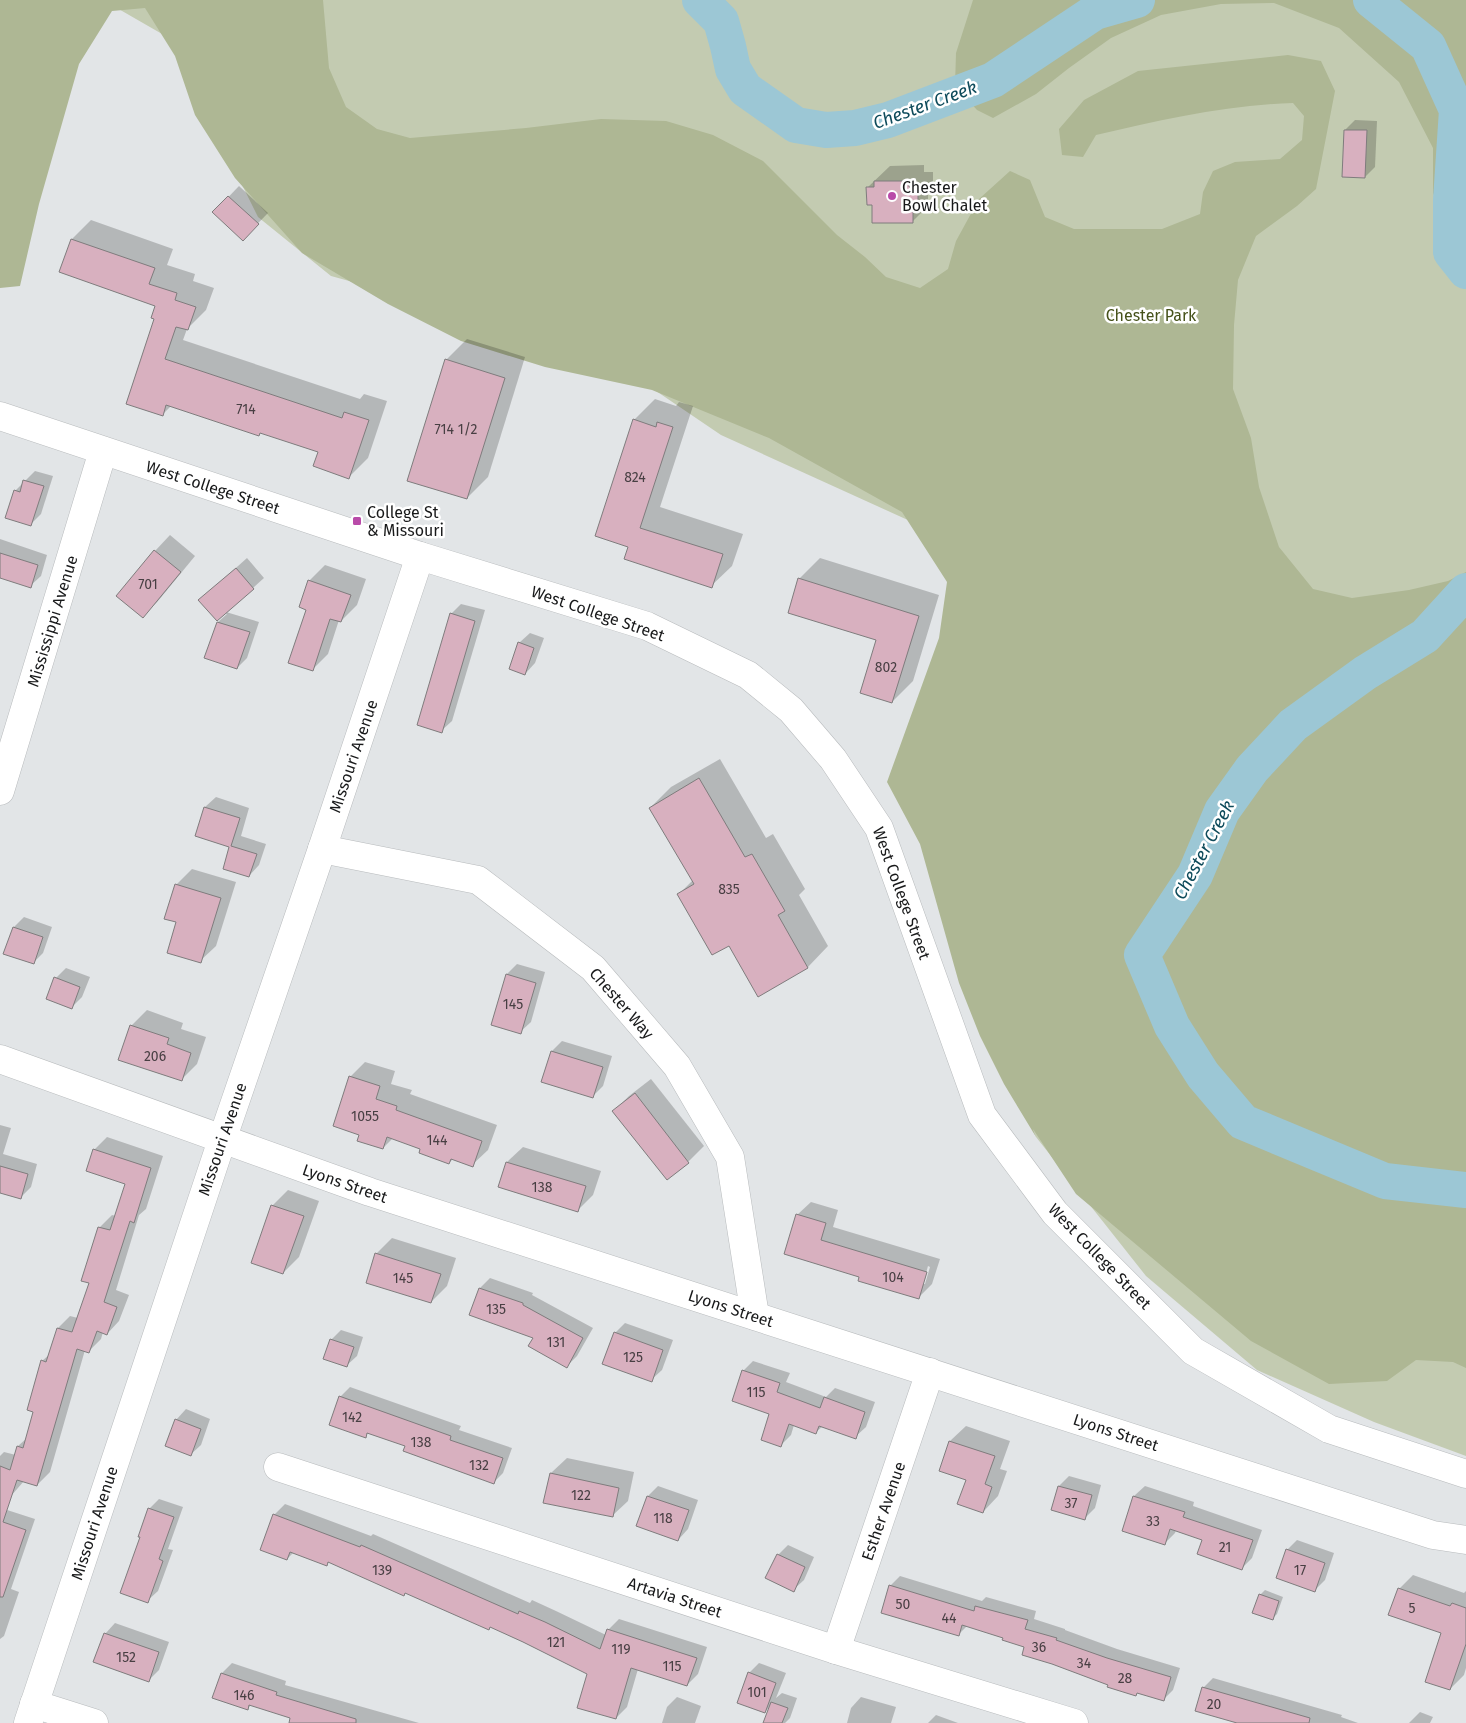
<svg xmlns="http://www.w3.org/2000/svg" width="1466" height="1723" viewBox="0 0 1466 1723" font-family="'Fira Sans',sans-serif">
  <style>
    .green { fill: #c3cbb1 }
    .forest { fill: #aeb794 }
    .shadow { fill: #0003; fill-rule: evenodd }
    .lines { fill: none; stroke-linecap: round; stroke-linejoin: round }
    .stream { stroke: #9cc7d5; stroke-width: 6 }
    .river { stroke: #9cc7d5; stroke-width: 36 }
    .building { fill: #d8b0bf; stroke: #7f7c7d }
    .minor-casing { stroke: #b8bbbd; stroke-width: 29 }
    .minor { stroke: #fff; stroke-width: 28 }
    .poi-dot { fill: #b94ba9; stroke: #fff; stroke-width: 2 }
    .labels { text-anchor: middle; stroke-width: 5; stroke-linejoin: round; paint-order: stroke }
    .number-label { font-size: 14px; fill: #483f43 }
    .poi-label { font-size: 16px; fill: #18191a; stroke: #fff; text-anchor: start }
    .park-label { font-size: 16px; fill: #455119; stroke: #fff }
    .street-label { font-size: 16px; fill: #18191a; stroke: #fff }
    .water-label { font-size: 18px; font-style: italic; fill: #0e4b5b; stroke: #fff }
  </style>
  <rect width="100%" height="100%" fill="#e2e5e7"/>
  <polygon class="green" points="103,0 1466,0 1466,1456 1374,1422 1257,1370 1146,1276 1036,1137 981,999 1008,610 910,521 721,435 603,355 509,325 331,276 258,217 169,38"/>
  <g class="forest">
    <path d="M0,0H323L329,68L346,107L377,129L410,138L526,128L601,119L666,121L713,135L763,161L837,235L865,257L886,277L920,288L948,269L956,241L979,199L1010,171L1030,180L1045,217L1074,229H1162L1200,214L1203,192L1213,171L1235,162L1280,159L1302,140L1304,116L1293,103C1226,105 1161,120 1096,135L1083,157L1062,155L1059,129L1084,100L1138,71L1288,55L1321,61L1335,91L1316,189L1297,206L1256,236L1238,280L1234,325L1233,389L1251,438L1259,487L1279,547L1313,589L1352,598L1409,590L1448,581L1466,572V1368L1453,1362L1416,1360L1387,1381L1329,1384L1251,1341L1076,1194L1033,1129L1036,1137L1004,1084L980,1036L959,983L920,844L887,782L939,638L947,582L902,512L769,438L652,390L545,367L461,341L388,304L302,253L235,178L195,115L175,56L145,8L112,11L79,64L39,204L20,286L0,288Z"/>
    <polygon points="973,0 1466,0 1466,267 1433,193 1433,148 1399,82 1339,28 1274,3 1221,4 1161,15 1111,38 1069,68 1036,94 993,118 977,110 955,86 956,53"/>
  </g>
  <g class="shadow">
    <polygon points="1355,120 1377,121 1375,167 1365,177 1345,130"/>
    <polygon points="924,165 924,172 933,172 933,188 928,193 928,206 912,222 868,187 890,166"/>
    <polygon points="239,186 268,213 243,239 214,212"/>
    <polygon points="91,220 173,249 167,265 195,274 193,281 214,288 206,310 187,329 183,340 360,399 364,394 387,401 368,458 349,477 319,451 261,432 259,435 171,406 162,415 155,318 157,305 72,239"/>
    <polygon points="467,339 525,357 488,477 467,498 446,360"/>
    <polygon points="655,399 676,406 679,402 693,406 660,507 743,534 732,566 711,586 630,546 634,420"/>
    <polygon points="35,471 53,476 41,514 31,524 15,491"/>
    <polygon points="170,535 195,556 158,601 143,616 118,596 155,551"/>
    <polygon points="0,539 47,555 41,576 30,586 0,576"/>
    <polygon points="247,558 264,578 226,612 259,622 247,658 237,668 218,622 227,614 200,600"/>
    <polygon points="820,558 939,595 913,681 892,702 878,640 799,579"/>
    <polygon points="325,565 366,579 357,605 341,621 339,620 328,654 312,670 307,609 309,581"/>
    <polygon points="461,604 485,610 452,721 441,731 451,614"/>
    <polygon points="530,633 544,638 535,663 525,674 519,643"/>
    <polygon points="720,759 766,838 773,834 805,889 799,895 828,946 808,967 759,995 729,944 678,895 693,880 650,808 671,787"/>
    <polygon points="216,797 249,808 241,836 266,844 259,865 249,876 205,807"/>
    <polygon points="192,869 236,882 216,946 200,961 178,921 176,885"/>
    <polygon points="24,917 52,927 43,953 33,963 14,927"/>
    <polygon points="517,964 545,972 531,1022 520,1032 492,1024 507,974"/>
    <polygon points="66,968 90,977 82,997 72,1007 56,978"/>
    <polygon points="147,1010 183,1023 181,1029 206,1037 197,1064 181,1080 131,1026"/>
    <polygon points="562,1041 612,1056 603,1086 593,1096 552,1051"/>
    <polygon points="365,1062 395,1071 391,1084 412,1090 410,1094 497,1125 488,1150 472,1165 453,1159 449,1163 422,1148 393,1138 383,1148 361,1134 350,1077"/>
    <polygon points="651,1079 704,1146 688,1162 667,1179 613,1112 629,1096"/>
    <polygon points="0,1125 11,1128 3,1154 37,1164 31,1187 21,1197 0,1191"/>
    <polygon points="107,1137 163,1156 146,1209 139,1215 116,1290 129,1295 119,1321 107,1334 103,1332 101,1339 88,1352 85,1350 50,1472 37,1485 24,1481 11,1496 0,1492 0,1456 4,1452 16,1455 18,1446 27,1438 35,1411 42,1361 50,1354 58,1328 70,1316 78,1318 90,1283 100,1227 112,1215 116,1216 127,1183 94,1150"/>
    <polygon points="523,1147 601,1171 593,1195 578,1210 500,1187 507,1162"/>
    <polygon points="288,1190 319,1201 299,1257 283,1273 253,1262 273,1205"/>
    <path d="M811,1202L838,1210L833,1227L940,1259L932,1284L919,1297L861,1276L786,1253L797,1215ZM928,1266L930,1267L925,1284H923Z"/>
    <polygon points="392,1238 456,1258 447,1286 431,1302 376,1254"/>
    <polygon points="490,1278 533,1293 532,1295 593,1328 577,1356 567,1366 535,1337 471,1315 480,1288"/>
    <polygon points="625,1323 673,1340 662,1370 651,1380 615,1333"/>
    <polygon points="341,1330 363,1337 357,1356 346,1366 331,1340"/>
    <polygon points="753,1361 790,1373 786,1382 826,1397 835,1388 875,1402 866,1427 855,1437 823,1426 816,1432 794,1425 791,1435 781,1445 771,1413 743,1371"/>
    <polygon points="350,1387 461,1426 459,1430 512,1448 503,1473 493,1483 406,1446 369,1432 365,1436 340,1397"/>
    <polygon points="186,1409 210,1419 201,1445 190,1455 176,1420"/>
    <polygon points="966,1426 1010,1441 1000,1469 1007,1471 998,1496 983,1512 967,1479 940,1470 950,1441"/>
    <polygon points="567,1458 634,1472 628,1501 612,1516 551,1473"/>
    <polygon points="1069,1476 1101,1485 1095,1508 1085,1518 1052,1509 1059,1486"/>
    <polygon points="658,1486 698,1500 688,1529 678,1540 648,1496"/>
    <polygon points="1145,1486 1194,1502 1193,1506 1262,1530 1252,1558 1242,1568 1204,1539 1176,1530 1175,1533 1164,1544 1134,1496"/>
    <polygon points="159,1499 183,1507 168,1549 173,1550 158,1591 147,1601 142,1537 149,1509"/>
    <polygon points="285,1504 371,1536 373,1534 530,1603 532,1600 556,1611 606,1635 608,1630 619,1619 707,1647 698,1674 687,1685 638,1669 627,1707 616,1718 588,1673 491,1626 330,1561 327,1564 294,1552 287,1559 274,1515"/>
    <polygon points="4,1509 35,1519 11,1589 19,1592 4,1636 0,1639 0,1513"/>
    <polygon points="1297,1540 1334,1553 1325,1580 1315,1590 1287,1550"/>
    <polygon points="788,1545 814,1557 804,1580 793,1590 778,1555"/>
    <polygon points="1413,1575 1464,1593 1466,1591 1466,1668 1464,1675 1450,1689 1443,1633 1399,1589"/>
    <polygon points="900,1576 982,1601 986,1597 1036,1611 1034,1619 1065,1629 1065,1630 1117,1649 1180,1668 1173,1690 1164,1699 1110,1684 1004,1637 967,1626 959,1634 890,1586"/>
    <polygon points="1265,1590 1283,1597 1277,1614 1273,1618 1260,1595"/>
    <polygon points="115,1623 169,1642 159,1670 149,1680 105,1634"/>
    <polygon points="232,1663 286,1681 285,1685 419,1723 290,1723 292,1717 252,1704 247,1709 222,1673"/>
    <polygon points="759,1663 786,1673 776,1698 782,1693 797,1698 790,1718 785,1723 765,1723 770,1706 765,1712 749,1673"/>
    <polygon points="1213,1678 1342,1715 1341,1717 1358,1723 1241,1723 1203,1688"/>
    <polygon points="677,1697 701,1706 695,1723 662,1723 667,1707"/>
    <polygon points="861,1697 896,1707 891,1723 847,1723 851,1708"/>
    <polygon points="1420,1712 1433,1717 1430,1723 1409,1723"/>
    <polygon points="936,1715 958,1723 928,1723"/>
  </g>
  <g class="lines">
    <polyline class="stream" points="1463,595 1466,596"/>
    <g class="river">
      <polyline points="700,0 721,21 728,46 733,69 745,89 796,125 826,130 855,128 888,120 993,80 1095,12 1137,0"/>
      <polyline points="1371,0 1428,46 1457,110 1451,200 1451,252 1466,271"/>
      <polyline points="1466,591 1425,636 1365,673 1293,725 1252,769 1222,811 1195,875 1142,955 1172,1026 1203,1075 1243,1122 1385,1181 1466,1190"/>
    </g>
  </g>
  <g class="building">
    <polygon points="1344,130 1367,130 1365,178 1342,177"/>
    <polygon points="874,181 909,181 909,187 918,187 918,205 913,205 913,223 872,223 872,205 867,205 866,187 874,187"/>
    <polygon points="228,196 259,224 243,241 212,212"/>
    <polygon points="71,239 155,268 149,284 177,293 175,300 196,307 188,330 176,327 165,359 342,418 344,412 369,420 349,479 313,466 318,452 260,433 259,436 166,405 163,416 126,404 154,319 151,318 155,306 59,272"/>
    <polygon points="445,359 505,378 467,499 407,481"/>
    <polygon points="633,419 656,427 657,422 673,427 640,528 723,554 712,588 624,559 628,547 595,536"/>
    <polygon points="23,480 44,486 31,526 5,518 14,490 20,492"/>
    <polygon points="154,550 181,572 143,618 116,596"/>
    <polygon points="0,553 38,565 31,588 0,578"/>
    <polygon points="236,568 254,589 217,621 198,600"/>
    <polygon points="798,578 919,616 892,703 860,693 876,640 788,613"/>
    <polygon points="308,580 351,595 341,622 330,619 313,671 288,663 306,610 299,607"/>
    <polygon points="450,613 475,621 442,733 417,725"/>
    <polygon points="217,622 250,632 237,669 204,658"/>
    <polygon points="518,642 534,648 525,675 509,669"/>
    <polygon points="699,778 745,857 752,854 785,911 778,915 808,968 758,997 729,946 712,955 677,894 694,884 649,808"/>
    <polygon points="204,807 240,818 231,846 257,854 249,877 223,869 229,847 195,836"/>
    <polygon points="175,884 221,898 201,963 167,953 176,922 164,919"/>
    <polygon points="13,927 43,937 34,964 3,954"/>
    <polygon points="506,974 536,983 521,1034 491,1025"/>
    <polygon points="54,977 80,987 72,1009 46,999"/>
    <polygon points="130,1025 169,1038 167,1044 191,1053 182,1081 118,1060"/>
    <polygon points="551,1051 603,1067 593,1098 541,1082"/>
    <polygon points="349,1076 380,1086 376,1099 397,1106 396,1110 482,1141 473,1167 451,1159 449,1164 419,1153 420,1149 387,1137 383,1149 357,1141 359,1135 333,1126"/>
    <polygon points="635,1093 689,1163 667,1180 612,1111"/>
    <polygon points="93,1149 151,1168 134,1223 130,1221 104,1302 117,1307 107,1335 97,1331 89,1353 77,1349 37,1486 17,1480 3,1522 26,1530 3,1597 0,1597 0,1466 10,1470 17,1446 23,1448 33,1412 27,1410 41,1360 46,1362 57,1328 72,1332 89,1283 81,1281 98,1227 110,1230 125,1184 86,1171"/>
    <polygon points="506,1162 586,1186 578,1212 498,1187"/>
    <polygon points="0,1166 28,1174 21,1199 0,1193"/>
    <polygon points="271,1205 304,1216 283,1274 251,1263"/>
    <polygon points="796,1214 826,1223 821,1240 927,1272 919,1299 858,1281 859,1277 784,1254"/>
    <polygon points="375,1253 441,1274 431,1303 366,1283"/>
    <polygon points="479,1288 523,1303 523,1305 583,1338 567,1368 528,1346 533,1338 469,1315"/>
    <polygon points="614,1332 663,1350 652,1382 602,1364"/>
    <polygon points="330,1339 354,1347 347,1367 323,1359"/>
    <polygon points="742,1370 780,1383 777,1392 820,1408 824,1397 865,1412 856,1439 819,1426 816,1434 789,1424 781,1447 761,1440 769,1414 732,1401"/>
    <polygon points="339,1396 451,1436 450,1440 503,1458 494,1484 403,1451 405,1446 367,1433 366,1438 329,1425"/>
    <polygon points="175,1419 201,1429 191,1456 165,1446"/>
    <polygon points="949,1441 995,1456 985,1484 992,1487 983,1513 957,1504 966,1480 939,1471"/>
    <polygon points="550,1473 619,1488 613,1517 543,1503"/>
    <polygon points="1058,1486 1092,1495 1085,1520 1051,1510"/>
    <polygon points="647,1496 689,1510 678,1541 636,1526"/>
    <polygon points="1133,1496 1185,1512 1183,1517 1253,1540 1242,1570 1197,1554 1202,1540 1170,1529 1165,1545 1122,1531"/>
    <polygon points="148,1508 174,1517 159,1559 163,1561 148,1603 120,1593 140,1537 138,1537"/>
    <polygon points="273,1514 360,1547 361,1545 518,1614 519,1611 545,1622 600,1649 607,1629 697,1658 687,1686 631,1668 616,1719 577,1708 587,1674 523,1642 490,1627 489,1630 405,1593 404,1596 328,1562 327,1566 290,1552 287,1560 260,1550"/>
    <polygon points="1286,1549 1325,1563 1315,1592 1276,1578"/>
    <polygon points="777,1554 805,1567 794,1592 765,1578"/>
    <polygon points="889,1585 974,1611 975,1606 1028,1620 1025,1629 1057,1638 1056,1640 1107,1658 1171,1677 1164,1701 1137,1693 1136,1696 1107,1687 1108,1685 1052,1664 1022,1655 1024,1647 1002,1640 1003,1638 962,1625 959,1636 881,1613"/>
    <polygon points="1398,1588 1450,1606 1452,1603 1466,1608 1466,1644 1450,1690 1425,1682 1441,1633 1388,1615"/>
    <polygon points="1259,1594 1279,1601 1273,1620 1252,1613"/>
    <polygon points="104,1633 159,1652 149,1682 93,1662"/>
    <polygon points="748,1672 776,1683 765,1713 737,1703"/>
    <polygon points="221,1673 277,1692 276,1695 356,1719 356,1723 289,1723 290,1718 249,1705 248,1710 212,1698"/>
    <polygon points="1202,1687 1310,1718 1309,1723 1237,1723 1195,1711"/>
    <polygon points="771,1702 788,1708 782,1723 763,1723"/>
  </g>
  <g class="lines">
    <defs>
      <g id="minor">
        <polyline points="0,416 420,556 647,626 748,675 791,710 833,759 879,828 982,1115 1055,1213 1193,1351 1329,1429 1466,1474"/>
        <polyline points="0,791 103,451"/>
        <polyline points="322,849 478,880 593,968 677,1066 730,1157 755,1316"/>
        <polyline points="0,1059 370,1192 1433,1535 1466,1540"/>
        <polyline points="278,1467 836,1650 1074,1723"/>
        <polyline points="836,1650 930,1372"/>
        <polyline points="34,1704 94,1723"/>
        <polyline points="28,1723 222,1140 322,849 420,556"/>
      </g>
    </defs>
    <use href="#minor" class="minor-casing"/>
    <use href="#minor" class="minor"/>
  </g>
  <g class="poi-dot">
    <circle cx="892" cy="196" r="5"/>
    <rect x="352" y="516" width="10" height="10" rx="2.5"/>
  </g>
  <g class="labels">
    <g class="number-label">
      <text x="246" y="414">714</text>
      <text x="456" y="434">714 1/2</text>
      <text x="635" y="482">824</text>
      <text x="148" y="589">701</text>
      <text x="886" y="672">802</text>
      <text x="729" y="894">835</text>
      <text x="513" y="1009">145</text>
      <text x="155" y="1061">206</text>
      <text x="365" y="1121">1055</text>
      <text x="437" y="1145">144</text>
      <text x="542" y="1192">138</text>
      <text x="893" y="1282">104</text>
      <text x="403" y="1283">145</text>
      <text x="496" y="1314">135</text>
      <text x="556" y="1347">131</text>
      <text x="633" y="1362">125</text>
      <text x="756" y="1397">115</text>
      <text x="352" y="1422">142</text>
      <text x="421" y="1447">138</text>
      <text x="479" y="1470">132</text>
      <text x="581" y="1500">122</text>
      <text x="1071" y="1508">37</text>
      <text x="663" y="1523">118</text>
      <text x="1153" y="1526">33</text>
      <text x="1225" y="1552">21</text>
      <text x="382" y="1575">139</text>
      <text x="1300" y="1575">17</text>
      <text x="903" y="1609">50</text>
      <text x="1412" y="1613">5</text>
      <text x="949" y="1623">44</text>
      <text x="556" y="1647">121</text>
      <text x="1039" y="1652">36</text>
      <text x="621" y="1654">119</text>
      <text x="126" y="1662">152</text>
      <text x="1084" y="1668">34</text>
      <text x="672" y="1671">115</text>
      <text x="1125" y="1683">28</text>
      <text x="757" y="1697">101</text>
      <text x="244" y="1700">146</text>
      <text x="1214" y="1709">20</text>
    </g>
    <g class="poi-label">
      <text x="902" y="193">Chester<tspan x="902" dy="18">Bowl Chalet</tspan></text>
      <text x="367" y="518">College St<tspan x="367" dy="18">&amp; Missouri</tspan></text>
    </g>
    <g class="park-label">
      <text x="1151" y="321">Chester Park</text>
    </g>
    <g class="street-label">
      <text transform="translate(213 487) rotate(18)" y="6">West College Street</text>
      <text transform="translate(598 613) rotate(19)" y="6">West College Street</text>
      <text transform="translate(52 621) rotate(-73)" y="6">Mississippi Avenue</text>
      <text transform="translate(353 756) rotate(-71)" y="6">Missouri Avenue</text>
      <text transform="translate(902 893) rotate(70)" y="6">West College Street</text>
      <text transform="translate(622 1003) rotate(49)" y="6">Chester Way</text>
      <text transform="translate(222 1139) rotate(-71)" y="6">Missouri Avenue</text>
      <text transform="translate(345 1183) rotate(19)" y="6">Lyons Street</text>
      <text transform="translate(1100 1256) rotate(46)" y="6">West College Street</text>
      <text transform="translate(731 1308) rotate(18)" y="6">Lyons Street</text>
      <text transform="translate(1116 1432) rotate(18)" y="6">Lyons Street</text>
      <text transform="translate(883 1511) rotate(-71)" y="6">Esther Avenue</text>
      <text transform="translate(94 1523) rotate(-72)" y="6">Missouri Avenue</text>
      <text transform="translate(675 1597) rotate(18)" y="6">Artavia Street</text>
    </g>
    <g class="water-label">
      <text transform="translate(925 105) rotate(-20)" y="6">Chester Creek</text>
      <text transform="translate(1204 850) rotate(-62)" y="6">Chester Creek</text>
    </g>
  </g>
</svg>
